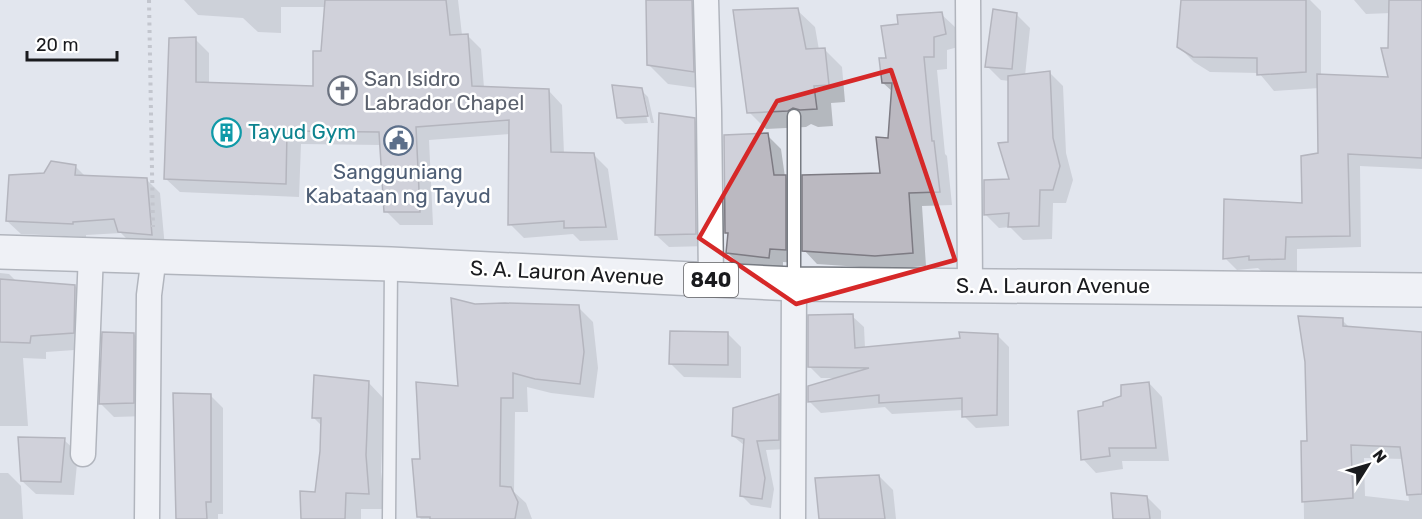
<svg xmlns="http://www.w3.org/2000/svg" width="1422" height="519" viewBox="0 0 1422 519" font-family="Rubik,sans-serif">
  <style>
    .shadow { fill: #0003; fill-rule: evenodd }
    .building { fill: #bbb9c1; stroke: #7d7b83; stroke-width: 1.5 }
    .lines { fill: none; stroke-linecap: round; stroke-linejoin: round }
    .service-casing { stroke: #777b82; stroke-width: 15 }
    .minor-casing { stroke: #777b82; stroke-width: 27 }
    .trunk-casing { stroke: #777b82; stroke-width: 36 }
    .path { stroke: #9da0a6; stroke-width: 4; stroke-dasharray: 3 4.5; stroke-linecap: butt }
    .service { stroke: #fff; stroke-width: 12 }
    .minor { stroke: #fff; stroke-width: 24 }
    .trunk { stroke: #fff; stroke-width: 33 }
    .marked { fill: none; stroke: #d62828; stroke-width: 4.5; stroke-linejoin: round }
    .labels { text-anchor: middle; stroke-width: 5; stroke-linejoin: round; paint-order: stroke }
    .shield { fill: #fff; stroke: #5f5f62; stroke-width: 1.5 }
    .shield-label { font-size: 20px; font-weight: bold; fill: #1a1b1e }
    .worship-label { font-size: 21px; fill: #5b616d; stroke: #fff; text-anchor: start }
    .culture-label { font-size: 21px; fill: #0d838f; stroke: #fff; text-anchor: start }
    .service-label { font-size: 21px; fill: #4e5e75; stroke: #fff }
    .street-label { font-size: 21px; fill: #1a1b1e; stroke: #fff }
  </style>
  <rect width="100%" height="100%" fill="#e2e6ee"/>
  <g class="shadow">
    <polygon points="184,0 458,0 462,35 467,35 481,49 484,88 549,91 562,105 564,154 594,155 608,169 618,240 580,241 573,234 524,238 510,224 510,134 429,140 433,225 400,225 386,211 381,145 301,144 299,197 180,192 166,179 195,39 209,53 209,84 315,88 323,52 326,7 281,7 281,33 258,32 243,18 198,15"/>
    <polygon points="648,0 701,0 712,90 668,84 649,65"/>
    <polygon points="1183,0 1310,0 1321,11 1321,76 1390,79 1391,13 1366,14 1354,0 1422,0 1422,169 1360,166 1361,247 1297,249 1297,271 1262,272 1258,268 1237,270 1225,258 1304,204 1320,155 1319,88 1274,91 1259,73 1210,72 1194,62 1178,46"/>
    <polygon points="797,10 815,27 819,50 825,50 842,67 845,102 831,103 833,126 818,127 811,124 806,127 766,129 749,112"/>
    <polygon points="941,14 955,27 958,47 947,50 947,69 937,70 945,154 947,156 952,205 922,206 926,266 889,269 817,264 804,250 881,175 890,139 893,92 883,83 888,59 900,26"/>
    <polygon points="1016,14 1030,28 1025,76 1050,73 1063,86 1066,153 1073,180 1066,203 1053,203 1052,239 1023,240 1010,227 999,228 985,214 1011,181 1010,81 1001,80 987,66"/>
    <polygon points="641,90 648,97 654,123 651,123 644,94 641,94 648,123 625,124 618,117"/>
    <polygon points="694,120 707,132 708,246 669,247 656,235"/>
    <polygon points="767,135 781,149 785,177 799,190 799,263 783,262 783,270 742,267 728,253 730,236 726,232"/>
    <polygon points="75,166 86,177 146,179 160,193 165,248 133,245 121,233 86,235 86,237 21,234 7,221"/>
    <polygon points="0,273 9,274 17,282 75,286 91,302 89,349 46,352 46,359 23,358 28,426 0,426"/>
    <polygon points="475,306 578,307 593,322 598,368 594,398 551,393 527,387 528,412 515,412 514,492 526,503 532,519 421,519 418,516 422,461 460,387"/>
    <polygon points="852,316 864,327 865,348 997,335 1009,347 1009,426 976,428 964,416 964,410 892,414 885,407 821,413 809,401 836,378 821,378 809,366"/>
    <path d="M1342,320L1350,328L1422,333V519H1304L1303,442H1309ZM1364,458L1404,459L1409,501L1365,496Z"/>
    <polygon points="134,334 147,348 147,416 114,417 101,404"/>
    <polygon points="728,334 741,347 741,378 684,377 670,363"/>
    <polygon points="368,382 384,399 381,472 385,509 361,509 361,519 302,519 316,494 321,451 322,426 313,417"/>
    <polygon points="1149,383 1162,397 1169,461 1122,461 1123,469 1096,473 1083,459 1123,397"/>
    <polygon points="175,395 210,395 223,408 223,514 218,514 218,519 177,519"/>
    <polygon points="779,396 788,405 788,449 766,450 774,489 771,508 751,505 742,496 745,446 733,436"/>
    <polygon points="64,440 78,453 74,495 36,494 22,481"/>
    <polygon points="0,473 8,473 21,486 23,519 0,519"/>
    <polygon points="879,476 893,490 896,519 821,519"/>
    <polygon points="1147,497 1161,511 1161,519 1115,519"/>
  </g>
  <g class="building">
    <polygon points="325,0 446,0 450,35 468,34 472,86 549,89 551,152 594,153 606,227 564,228 564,221 508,225 509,120 416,127 420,212 384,212 379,132 287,131 286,184 164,179 169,38 196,37 196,82 313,86 313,51 321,51"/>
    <polygon points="646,0 692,0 694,72 647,65"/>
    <polygon points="1181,0 1306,0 1306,72 1257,75 1257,58 1193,57 1177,47"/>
    <polygon points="1389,0 1422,0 1422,158 1348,154 1350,236 1286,237 1285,259 1249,260 1249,256 1223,259 1224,199 1302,203 1301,156 1318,153 1317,74 1388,77 1381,48 1388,48"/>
    <polygon points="798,8 806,49 825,48 829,85 814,86 817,109 800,110 793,108 788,111 747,113 733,10"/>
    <polygon points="993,9 1017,13 1012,69 985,67"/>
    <polygon points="942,12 946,34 934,37 934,57 924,57 932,141 934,141 940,192 909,193 913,253 875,256 802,251 802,175 880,173 876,137 888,138 892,83 882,83 879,58 886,58 881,26 898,24 897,15"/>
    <polygon points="1050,71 1053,138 1060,166 1053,190 1040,190 1039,226 1008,227 1009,213 984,215 984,180 1009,179 998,143 1008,142 1008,76"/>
    <polygon points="612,85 642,88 648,116 617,118"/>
    <polygon points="659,113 695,118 696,234 655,235"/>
    <polygon points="768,133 774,175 786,175 786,250 770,249 769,258 726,253 728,233 725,233 724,135"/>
    <polygon points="51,161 76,165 75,175 147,178 152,235 118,232 114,219 73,222 73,224 6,221 9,175 44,173"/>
    <polygon points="0,279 75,285 74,333 31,336 30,343 0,342"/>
    <polygon points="451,298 475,304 505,303 579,305 584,352 580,384 535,379 513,373 513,398 501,398 500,486 511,487 518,502 515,519 430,519 430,517 417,517 412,459 420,459 416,382 458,386"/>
    <polygon points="853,314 855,348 960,338 959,332 998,334 997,415 962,417 962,398 879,403 879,395 808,402 808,386 869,368 808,367 808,315"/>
    <polygon points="1298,316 1343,318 1343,326 1422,332 1422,494 1407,495 1400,447 1351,445 1353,498 1302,502 1301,441 1307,441 1305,362"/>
    <polygon points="670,331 728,332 728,365 669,364"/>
    <polygon points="102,332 134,333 134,403 99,404"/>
    <polygon points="314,375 369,381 366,455 369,494 346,493 345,519 301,519 300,491 315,492 320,451 321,418 312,418"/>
    <polygon points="1149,382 1156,448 1109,448 1110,456 1081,460 1078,411 1103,406 1103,402 1121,396 1121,385"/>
    <polygon points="173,393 211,394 211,502 206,502 207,519 176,519"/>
    <polygon points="779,394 779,440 757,441 765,478 762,499 740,496 744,439 732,436 733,408"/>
    <polygon points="18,437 65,438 61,482 21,481"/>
    <polygon points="879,475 885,519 819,519 815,478"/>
    <polygon points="1111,493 1147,496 1150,519 1113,519"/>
  </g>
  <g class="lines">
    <defs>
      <g id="service">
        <polyline points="794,116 794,283"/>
        <polyline points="389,519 391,265"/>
      </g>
      <g id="minor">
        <polyline points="706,0 709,111 711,280"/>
        <polyline points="968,0 970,286"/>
        <polyline points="83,454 91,253"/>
        <polyline points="147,519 149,295 154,256"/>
        <polyline points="793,519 794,284"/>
      </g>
      <polyline id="trunk" points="0,252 391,264 794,284 1422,290"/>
    </defs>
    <use href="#service" class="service-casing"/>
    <use href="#minor" class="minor-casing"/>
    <use href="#trunk" class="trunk-casing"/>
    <polyline class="path" points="149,0 153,227"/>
    <use href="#service" class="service"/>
    <use href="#minor" class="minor"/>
    <use href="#trunk" class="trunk"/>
  </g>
  <path d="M0 0H1422V519H0ZM891,70L955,260L796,304L699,238L777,101Z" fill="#e2e6ee" fill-opacity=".55" fill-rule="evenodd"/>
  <path class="marked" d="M891,70L955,260L796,304L699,238L777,101Z"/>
  <defs>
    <symbol id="church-ring" viewBox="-11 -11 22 22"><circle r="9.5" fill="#fff" stroke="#6b7280" stroke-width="1.5"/><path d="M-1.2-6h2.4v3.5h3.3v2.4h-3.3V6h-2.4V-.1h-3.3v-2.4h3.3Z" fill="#6b7280"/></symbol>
    <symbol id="building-ring" viewBox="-11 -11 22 22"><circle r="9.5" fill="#fff" stroke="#0f9aa8" stroke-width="1.5"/><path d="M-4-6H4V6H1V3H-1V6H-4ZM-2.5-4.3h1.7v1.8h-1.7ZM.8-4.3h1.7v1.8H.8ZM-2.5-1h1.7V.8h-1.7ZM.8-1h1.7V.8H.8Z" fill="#0f9aa8"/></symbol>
    <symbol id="civic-ring" viewBox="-11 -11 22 22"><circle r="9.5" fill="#fff" stroke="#5c6f8a" stroke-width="1.5"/><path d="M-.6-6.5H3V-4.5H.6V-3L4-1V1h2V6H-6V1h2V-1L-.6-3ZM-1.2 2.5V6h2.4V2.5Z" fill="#5c6f8a"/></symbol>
  </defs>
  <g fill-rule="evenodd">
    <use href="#church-ring" x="326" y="74" width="33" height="33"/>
    <use href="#building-ring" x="210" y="116" width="33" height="33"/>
    <use href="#civic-ring" x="382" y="124" width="33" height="33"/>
  </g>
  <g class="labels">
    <rect class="shield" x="684" y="263" width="54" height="34" rx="4.5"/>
    <g class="shield-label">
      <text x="711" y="287">840</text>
    </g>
    <g class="worship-label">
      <text x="364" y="86">San Isidro<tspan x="364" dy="24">Labrador Chapel</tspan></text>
    </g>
    <g class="culture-label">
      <text x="248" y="139">Tayud Gym</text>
    </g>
    <g class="service-label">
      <text x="398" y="179">Sangguniang<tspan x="398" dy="24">Kabataan ng Tayud</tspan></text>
    </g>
    <g class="street-label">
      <text transform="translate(567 273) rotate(3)" y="7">S. A. Lauron Avenue</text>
      <text x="1053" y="293">S. A. Lauron Avenue</text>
    </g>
  </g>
  <g transform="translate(1368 465) rotate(53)" stroke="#ffffff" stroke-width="4.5" paint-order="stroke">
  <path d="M0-4.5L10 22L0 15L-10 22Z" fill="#1a1b1e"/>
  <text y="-9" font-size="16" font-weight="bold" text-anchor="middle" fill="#1a1b1e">N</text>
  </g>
  <path d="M27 51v9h90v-9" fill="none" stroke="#1a1b1e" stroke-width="3"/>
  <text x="36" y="51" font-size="18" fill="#1a1b1e" stroke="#ffffff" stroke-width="4.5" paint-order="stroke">20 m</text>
</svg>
